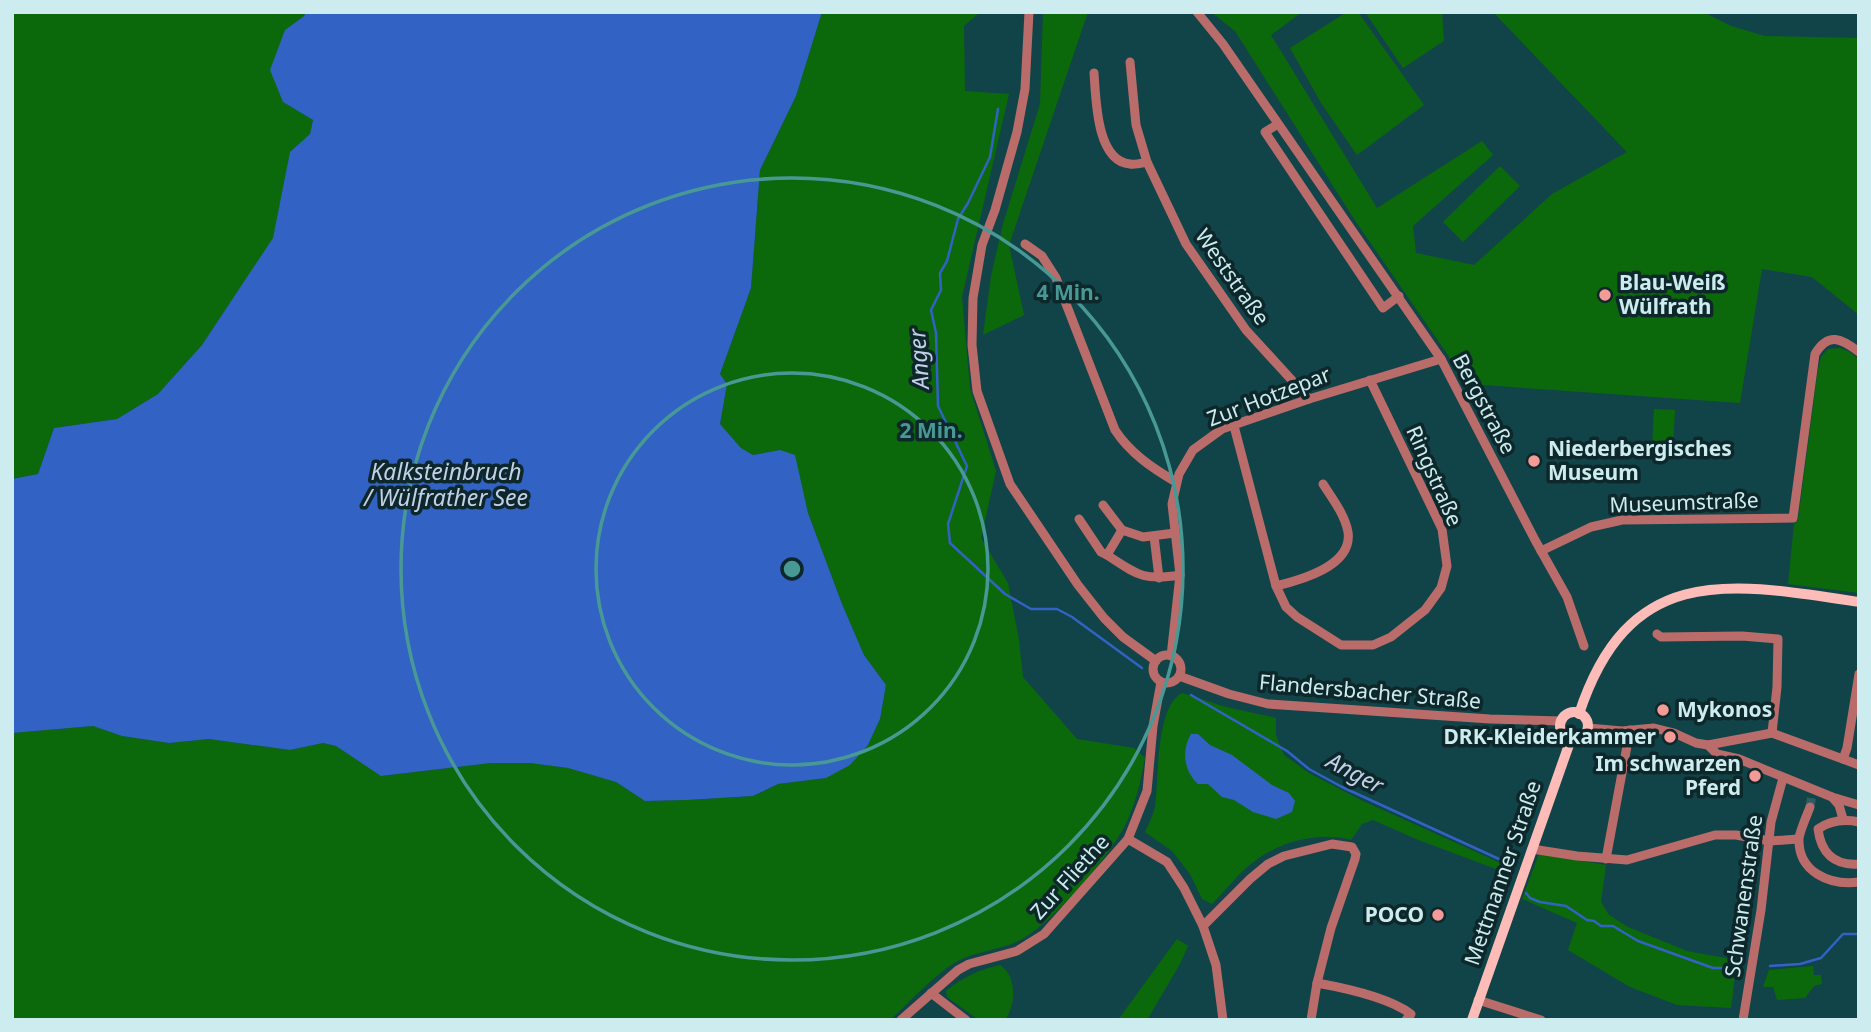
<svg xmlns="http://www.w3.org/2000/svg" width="1871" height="1032" viewBox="0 0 1871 1032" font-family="'Noto Sans',sans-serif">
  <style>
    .green { fill: #0c690b }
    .water { fill: #3262c4 }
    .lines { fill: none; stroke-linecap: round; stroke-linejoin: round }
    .stream { stroke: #3262c4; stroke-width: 2.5 }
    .minor-tunnel { stroke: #2d5d61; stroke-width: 9; stroke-dasharray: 9 4.5; stroke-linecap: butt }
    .minor { stroke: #ba6c6a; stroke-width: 9 }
    .major { stroke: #fdbcb8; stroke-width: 10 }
    .ring { fill: none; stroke: #489995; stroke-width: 3.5 }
    .poi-dot { fill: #f59b97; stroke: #0d272a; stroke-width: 2.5 }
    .labels { text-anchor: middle; stroke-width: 7; stroke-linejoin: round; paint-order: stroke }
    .street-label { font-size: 21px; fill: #cdecef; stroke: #0d272a }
    .poi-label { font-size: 21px; font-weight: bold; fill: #cdecef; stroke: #0d272a; text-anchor: start }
    .water-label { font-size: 23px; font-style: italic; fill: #c2d0e9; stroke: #0d272a }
    .centre { fill: #489995; stroke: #0d272a; stroke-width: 3.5 }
    .ring-label { font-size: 21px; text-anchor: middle; font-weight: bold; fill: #489995; stroke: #0d272a; stroke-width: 7; stroke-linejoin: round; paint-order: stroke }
  </style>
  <rect width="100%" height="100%" fill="#114448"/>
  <g class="green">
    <polygon points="12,12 306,12 304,16 285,30 283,102 313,120 310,134 290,153 274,237 202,345 158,394 117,419 54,428 38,474 12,479"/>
    <path d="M822,12H980L964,26L965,91L1009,94L962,297L970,388L996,471L981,538L1008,583L1019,640L1023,677L1077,739L1134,748L1145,758C1141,779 1137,799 1128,819C1114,852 1055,920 1024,938C1002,951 975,950 954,963C931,978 910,1002 890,1020H12V733L93,726L122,736L169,743L209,739L290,750L323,743L336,746L382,776L491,763H530L568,768L616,782L645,801L687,800L753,796L778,784L826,778L868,745L880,719L886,685L864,655L842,604L808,513L801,485L780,450L753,455L741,448L720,424L727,384L720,374L751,288L760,170L796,96Z"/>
    <polygon points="1043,12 1088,12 1009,245 1024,315 983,335 991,276 1003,224 1040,104"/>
    <polygon points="1211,12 1302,12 1271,35 1377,208 1482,141 1493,155 1413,226 1416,253 1474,265 1552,194 1627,152 1493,12 1703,12 1731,26 1765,36 1859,38 1859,315 1812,277 1762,269 1740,403 1468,384 1354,219 1235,31"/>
    <polygon points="1347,12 1358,12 1424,105 1357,155 1321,103 1290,48"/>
    <polygon points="1365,12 1442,12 1444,41 1403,68"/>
    <polygon points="1500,166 1520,186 1463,242 1443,222"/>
    <polygon points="1840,348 1850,352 1859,360 1859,593 1788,584 1794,524 1798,520 1818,369 1821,357 1828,349"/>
    <polygon points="1654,409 1675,410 1673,448 1652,447"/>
    <path d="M1182,693L1226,707L1276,718V735L1284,755L1309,773L1363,801L1514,869L1512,875L1416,839L1373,820L1362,824L1351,840C1319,831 1277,842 1251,864C1237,875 1225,891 1212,904L1202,899L1190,874L1172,851L1145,832C1149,824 1153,815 1155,807C1159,780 1155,707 1182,693Z"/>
    <polygon points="1539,854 1606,865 1601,902 1609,915 1628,927 1687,951 1737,960 1731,1008 1677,1005 1630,987 1568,950 1577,923 1522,899"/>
    <polygon points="1177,939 1188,946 1180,964 1147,1020 1118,1020"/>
    <path d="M1000,965C1017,976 1016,1005 1005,1020H979L947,997L946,991C963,977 978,970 1000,965Z"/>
    <polygon points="1813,966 1814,975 1821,975 1822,984 1814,986 1805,998 1777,1000 1773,987 1763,987 1769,970"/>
  </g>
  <g class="water">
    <polygon points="306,12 822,12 796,96 760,170 751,288 720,374 727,384 720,424 741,448 753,455 780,450 795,455 808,513 842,604 864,655 886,685 880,719 868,745 850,765 826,778 778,784 753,796 687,800 645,801 616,782 568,768 530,763 491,763 381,776 336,746 323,743 290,750 209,739 169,743 122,736 93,726 12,733 12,479 38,474 54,428 117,419 158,394 202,345 273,238 290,152 310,134 313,120 283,102 270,70 285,30 304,16"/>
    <path d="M1191,734H1198L1210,745L1232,755L1272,785L1289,793L1295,801L1292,812L1276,819L1253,812L1234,800L1222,797L1208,784H1198C1184,771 1181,751 1191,734Z"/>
  </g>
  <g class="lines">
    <g class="stream">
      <polyline points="998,109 990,157 968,203 958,219 947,261 940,273 941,290 931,310 936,333 938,406 967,466 948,524 950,543 1005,594 1031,609 1057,609 1072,617 1142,668"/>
      <polyline points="1191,695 1287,751 1309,769 1342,787 1512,865"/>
      <polyline points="1526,893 1530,898 1540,902 1566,906 1587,920 1594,921 1601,926 1613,926 1638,941 1713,968 1736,968"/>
      <polyline points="1770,966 1800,964 1821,958 1843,934 1859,934"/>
    </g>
    <polyline class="minor-tunnel" points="1810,807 1812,794"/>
    <g class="minor">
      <polyline points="1029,12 1025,89 1017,132 995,210 982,245 973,298 972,345 977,391 1010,484 1078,585 1104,618 1123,637 1156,661"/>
      <polyline points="1197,12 1223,44 1441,359 1535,540 1567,597 1584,646"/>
      <polyline points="1130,62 1136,125 1147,162 1186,244 1246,330 1309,399"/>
      <path d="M1094,73C1096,98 1096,161 1130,164C1135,165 1142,163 1147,162"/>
      <polyline points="1278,124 1265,132 1383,308 1399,296"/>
      <path d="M1025,244L1042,256L1056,278L1115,430C1130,453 1152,468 1176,482"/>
      <polyline points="1234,426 1276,586 1286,607 1297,617 1341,645 1373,645 1391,637 1425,610 1441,588 1447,566 1442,529 1370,380"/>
      <polyline points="1103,505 1122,530"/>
      <polyline points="1079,519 1101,552 1107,555"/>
      <path d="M1175,533L1143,537L1122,530L1107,555C1138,575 1143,581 1180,575"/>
      <polyline points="1154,536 1159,578"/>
      <path d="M1541,551L1591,527L1622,520L1793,518L1815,354C1828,332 1841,338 1859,352"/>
      <path d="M1276,586C1301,580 1353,566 1348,532C1345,515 1332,498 1323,484"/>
      <polyline points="1657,634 1661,637 1742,636 1778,639 1777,687 1772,733"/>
      <circle cx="1167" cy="669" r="14"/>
      <polyline points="1171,656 1180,575 1172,504 1179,474 1193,450 1222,429 1309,399 1441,359"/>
      <polyline points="1179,676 1229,694 1268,704 1490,719 1562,721"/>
      <polyline points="1588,728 1622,731 1654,728 1674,733 1696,743 1708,745 1772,733 1859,765"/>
      <polyline points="1708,745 1717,754 1739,759 1832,797 1859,805"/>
      <polyline points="1843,759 1847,748 1859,674"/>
      <polyline points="1832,797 1839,805 1843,819"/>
      <path d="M1810,807C1807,815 1799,833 1799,839C1798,872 1830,886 1859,882"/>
      <path d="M1859,822C1844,819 1831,820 1818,829C1821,853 1834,866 1859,864"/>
      <polyline points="1128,839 1167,862 1184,888 1203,926 1216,965 1223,1020"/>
      <polyline points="1532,849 1577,856 1627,860 1715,835 1736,835 1770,841 1798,839"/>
      <polyline points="1606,859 1630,730"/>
      <polyline points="1203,926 1250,879 1268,864 1284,856 1332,844 1352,847 1356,854 1355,859 1331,928 1317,983 1311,1020"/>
      <path d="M1317,983C1345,988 1388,997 1411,1014L1406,1020"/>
      <polyline points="931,993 966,1020"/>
      <polyline points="1478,1000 1541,1020"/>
      <polyline points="901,1020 958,970 969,964 1017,951 1044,934 1128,839 1147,791 1153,726 1161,682"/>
      <polyline points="1743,1020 1761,910 1771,822 1783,778"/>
    </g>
    <g class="major">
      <circle cx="1574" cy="726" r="14"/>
      <path d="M1579,714C1629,562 1729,582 1859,602"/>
      <polyline points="1472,1020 1571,739"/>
    </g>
  </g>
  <g class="ring">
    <circle cx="792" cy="569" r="196"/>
    <circle cx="792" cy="569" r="391"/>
  </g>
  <g class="poi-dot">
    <circle cx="1605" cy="295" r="7"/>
    <circle cx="1534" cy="461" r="7"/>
    <circle cx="1663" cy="710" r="7"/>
    <circle cx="1670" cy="737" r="7"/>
    <circle cx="1755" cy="776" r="7"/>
    <circle cx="1438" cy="915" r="7"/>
  </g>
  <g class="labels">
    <g class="street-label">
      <text transform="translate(1232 277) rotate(55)" y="7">Weststraße</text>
      <text transform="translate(1269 397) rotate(-21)" y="7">Zur Hotzepar</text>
      <text transform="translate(1484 404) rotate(62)" y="7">Bergstraße</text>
      <text transform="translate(1434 476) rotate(66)" y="7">Ringstraße</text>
      <text transform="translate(1684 503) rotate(-2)" y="7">Museumstraße</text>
      <text transform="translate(1370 692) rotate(5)" y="7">Flandersbacher Straße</text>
      <text transform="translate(1503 873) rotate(-71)" y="7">Mettmanner Straße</text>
      <text transform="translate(1070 877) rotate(-48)" y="7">Zur Fliethe</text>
      <text transform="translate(1744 896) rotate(-82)" y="7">Schwanenstraße</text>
    </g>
    <g class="poi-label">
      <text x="1619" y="290">Blau-Weiß<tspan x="1619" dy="24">Wülfrath</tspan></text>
      <text x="1548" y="456">Niederbergisches<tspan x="1548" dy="24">Museum</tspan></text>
      <text x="1677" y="717">Mykonos</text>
      <text x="1656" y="744" text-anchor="end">DRK-Kleiderkammer</text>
      <text x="1741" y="771" text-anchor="end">Im schwarzen<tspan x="1741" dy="24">Pferd</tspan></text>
      <text x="1424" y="922" text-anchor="end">POCO</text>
    </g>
    <g class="water-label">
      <text transform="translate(919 359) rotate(-94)" y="8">Anger</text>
      <text x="446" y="480">Kalksteinbruch<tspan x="446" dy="26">/ Wülfrather See</tspan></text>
      <text transform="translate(1355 773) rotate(28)" y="8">Anger</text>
    </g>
  </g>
  <circle cx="792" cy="569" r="10" class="centre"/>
  <g class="ring-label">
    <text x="1068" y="300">4 Min.</text>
    <text x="931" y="438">2 Min.</text>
  </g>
  <rect width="1871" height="1032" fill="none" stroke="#cdecef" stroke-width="28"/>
</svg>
